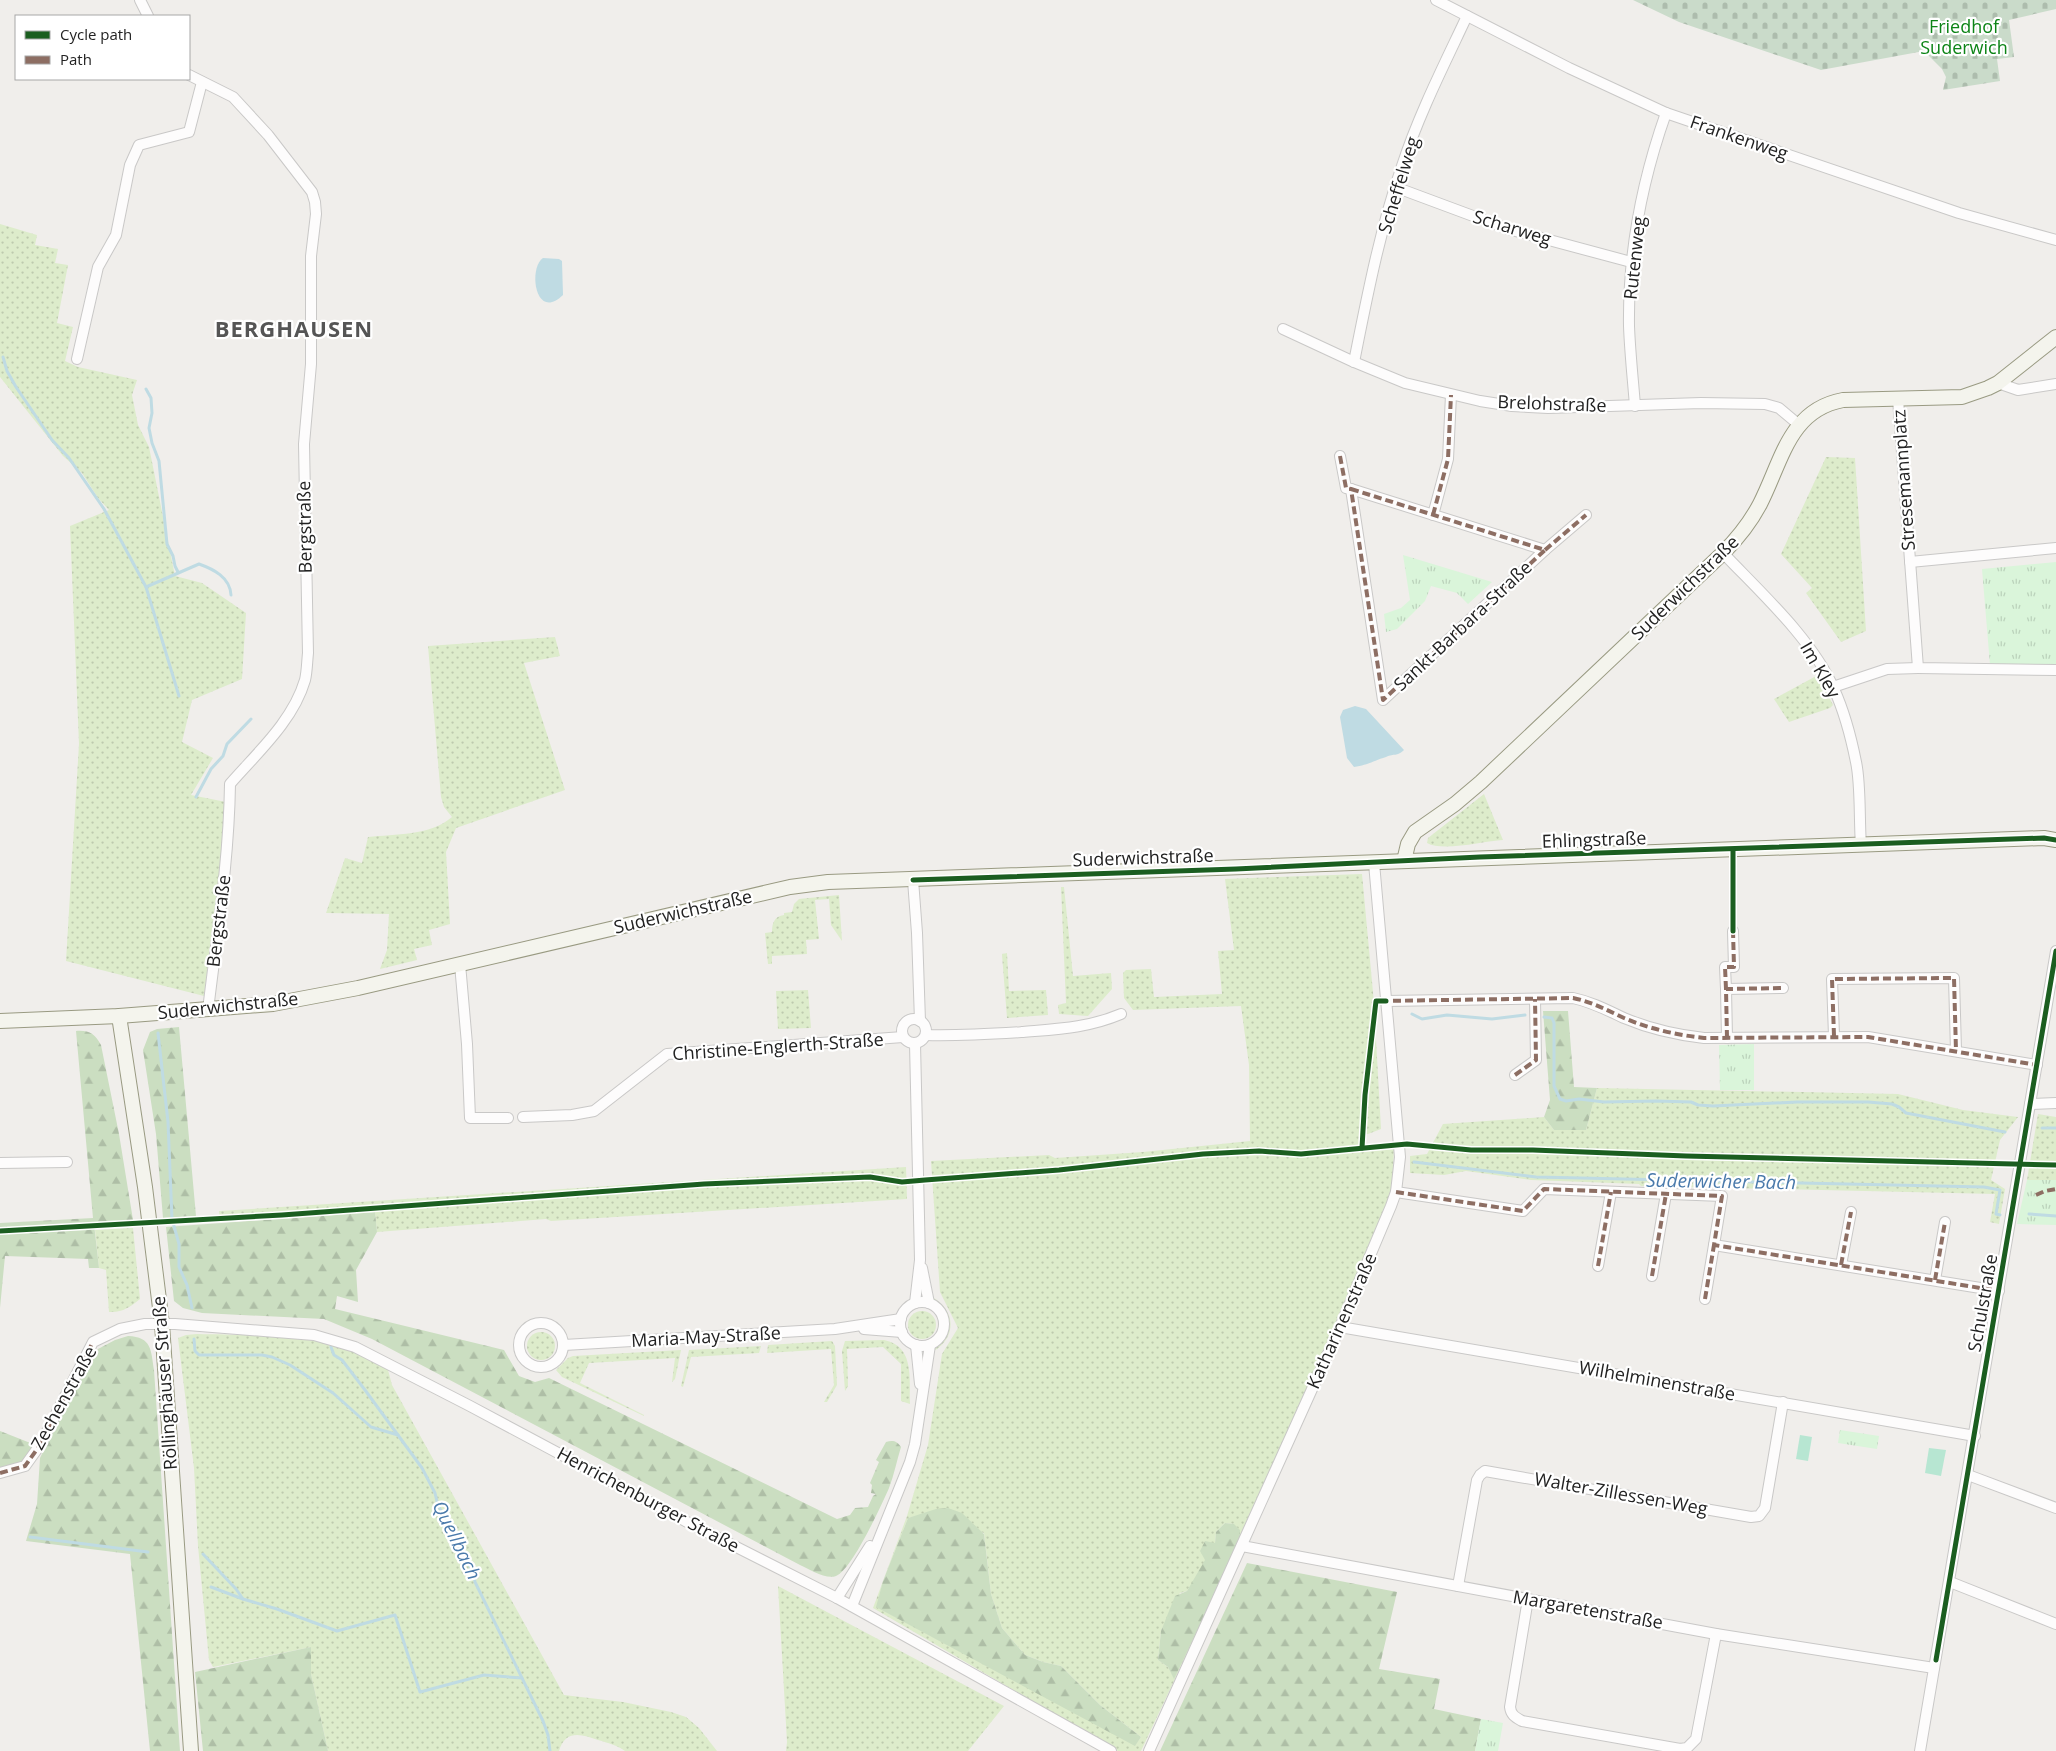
<svg xmlns="http://www.w3.org/2000/svg" width="2056" height="1751" viewBox="0 0 2056 1751" font-family="'Open Sans',sans-serif">
  <style>
    .grass { fill: url(#grass-dots); fill-rule: evenodd }
    .forest { fill: url(#forest-firs) }
    .cemetery { fill: url(#cemetery-stones) }
    .park { fill: url(#park-tufts) }
    .pitch { fill: #b7e6d2 }
    .water { fill: #bfdbe3 }
    .lines { fill: none; stroke-linecap: round; stroke-linejoin: round }
    .stream { stroke: #bfdbe3; stroke-width: 3 }
    .street-casing { stroke: #c9c8c7; stroke-width: 12 }
    .secondary-casing { stroke: #999a82; stroke-width: 16 }
    .street { stroke: #fdfcfc; stroke-width: 10 }
    .secondary { stroke: #f4f4ed; stroke-width: 14 }
    .quiet { stroke: #8d6e63; stroke-width: 4; stroke-dasharray: 8 4; stroke-linecap: butt }
    .cycleway-casing { stroke: #fff; stroke-width: 8 }
    .cycleway { stroke: #1b5e20; stroke-width: 5 }
    .labels { text-anchor: middle; stroke-width: 4.5; stroke-linejoin: round; paint-order: stroke }
    .park-label { font-size: 18px; fill: #0c8416; stroke: #fff }
    .street-label { font-size: 18px; fill: #222; stroke: #fff }
    .water-label { font-size: 19px; font-style: italic; fill: #4a7aab; stroke: #fff }
    .district-label { font-size: 22px; font-weight: bold; letter-spacing: 1px; fill: #555; stroke: #fff }
  </style>
  <defs>
    <pattern id="grass-dots" width="8" height="8" patternUnits="userSpaceOnUse" patternTransform="scale(1.25)"><rect width="8" height="8" fill="#ddeccb"/><path d="M2 2h.1M6 6h.1" fill="none" stroke="#bdcaae" stroke-width="1.8" stroke-linecap="round"/></pattern>
    <pattern id="forest-firs" width="22" height="20" patternUnits="userSpaceOnUse" patternTransform="scale(1.25)"><rect width="22" height="20" fill="#cbdec1"/><path d="M5 1l3.5 6h-7zM16 11l3.5 6h-7z" fill="#aebea6"/></pattern>
    <pattern id="cemetery-stones" width="16" height="16" patternUnits="userSpaceOnUse" patternTransform="scale(1.25)"><rect width="16" height="16" fill="#cadbca"/><path d="M2 7V4a2 2 0 0 1 4 0v3zM10 15v-3a2 2 0 0 1 4 0v3z" fill="#adbcad"/></pattern>
    <pattern id="park-tufts" width="24" height="20" patternUnits="userSpaceOnUse" patternTransform="scale(1.25)"><rect width="24" height="20" fill="#daf5da"/><path d="M3 7l-1-3M5 7V3M7 7l1-3M15 17l-1-3M17 17v-4M19 17l1-3" fill="none" stroke="#bbd2bb"/></pattern>
  </defs>
  <rect width="100%" height="100%" fill="#f0eeeb"/>
  <g class="grass">
    <polygon points="0,224 37,235 35,245 58,249 55,263 68,265 57,323 73,327 65,361 78,367 137,380 132,395 138,425 149,447 175,576 202,583 246,613 242,679 192,700 182,742 213,758 191,795 226,802 221,861 204,996 66,961 79,744 70,526 109,510 98,498 82,473 63,456 0,377"/>
    <polygon points="1826,457 1855,458 1866,631 1841,642 1806,593 1812,588 1781,554"/>
    <path d="M555,637L560,656L524,663L565,790L456,828L446,852L450,924L429,930L432,945L414,949L417,960L380,969L387,950L389,914L326,913L345,858L362,863L368,837C395,834 430,836 452,817L444,807L441,797L428,646Z"/>
    <polygon points="1818,675 1833,705 1830,708 1789,722 1774,699"/>
    <path d="M1484,794L1503,840C1484,841 1443,852 1427,843L1428,838Z"/>
    <path d="M1362,874L1374,1003L1381,1129L1368,1134L1360,1135L1363,1151L1394,1148L1392,1194L1238,1545L1141,1751H1118L873,1608L907,1516L928,1445L942,1354L958,1328L940,1292L931,1161L1049,1155L1055,1158L1143,1152L1250,1141L1249,1065L1241,1006L1133,1010L1124,998L1123,973L1126,970L1151,969L1154,997L1222,994L1218,951L1234,950L1225,879ZM921,1515L984,1533L991,1594L1002,1628L1025,1655L1043,1662L1061,1666L1100,1705L1141,1737L1135,1745L877,1607L883,1581L908,1518ZM1225,1523L1234,1524L1174,1678L1168,1667L1158,1660L1161,1631L1180,1593L1187,1591L1194,1581L1215,1543L1216,1532Z"/>
    <polygon points="1061,887 1064,887 1073,976 1111,973 1112,989 1088,1016 1059,1014 1058,1005 1066,1003"/>
    <path d="M839,895L842,941L831,925L829,899L815,900L819,939L806,940L807,954L772,956V964H768L765,933L772,932C772,924 774,916 784,915V913L792,912L794,904L799,899Z"/>
    <polygon points="1007,953 1009,991 1046,990 1048,1015 1007,1018 1002,955 1002,954"/>
    <polygon points="808,990 811,1028 778,1029 776,991"/>
    <polygon points="1597,1088 1898,1094 1963,1110 2018,1117 2000,1140 1991,1180 2005,1189 1999,1224 1990,1222 1995,1194 1641,1186 1639,1184 1531,1180 1466,1171 1444,1175 1410,1173 1410,1156 1427,1154 1443,1124 1544,1117 1554,1130 1586,1130"/>
    <polygon points="2038,1114 2056,1117 2056,1180 2027,1180"/>
    <polygon points="906,1167 907,1199 551,1221 546,1219 377,1232 375,1212 220,1222 219,1211"/>
    <path d="M133,1228L140,1299C130,1307 122,1313 109,1312L106,1270L99,1268L95,1230Z"/>
    <path d="M932,1297C956,1310 957,1337 934,1351C936,1346 940,1343 944,1338C957,1321 940,1311 932,1297Z"/>
    <circle cx="922" cy="1325" r="14"/>
    <circle cx="541" cy="1346" r="14"/>
    <path d="M197,1334C240,1335 307,1334 347,1349C361,1354 375,1363 388,1370L392,1385L564,1695L623,1702L671,1712L686,1717L699,1728L717,1751H625C617,1745 608,1743 598,1740C582,1734 565,1729 559,1751H328L311,1674V1647L213,1667L209,1660L198,1546L194,1468L178,1338L186,1335Z"/>
    <path d="M884,1340C915,1346 909,1379 910,1404L901,1401V1364L883,1347L847,1349L848,1386L845,1391L842,1351L845,1341Z"/>
    <polygon points="832,1341 835,1346 837,1385 827,1402 824,1402 834,1385 831,1349 767,1353 768,1345"/>
    <polygon points="761,1346 759,1353 691,1357 683,1387 681,1386 689,1350"/>
    <polygon points="681,1350 675,1379 672,1382 675,1358 589,1363 580,1383 644,1415 644,1416 562,1377 556,1370 568,1358 573,1356"/>
    <polygon points="778,1586 1004,1706 968,1751 786,1751 787,1742"/>
  </g>
  <g class="forest">
    <polygon points="1543,1011 1568,1011 1574,1087 1597,1088 1586,1130 1554,1130 1544,1117 1550,1100"/>
    <polygon points="179,1027 196,1216 163,1218 156,1134 143,1050 150,1032 157,1029"/>
    <path d="M76,1031C89,1030 95,1034 101,1045L119,1134L133,1220L94,1224L99,1268H89L88,1259L5,1256L0,1308V1223L93,1218Z"/>
    <path d="M375,1212L377,1232L356,1270L358,1302L337,1296L335,1309L504,1350L519,1376L535,1382L549,1378L837,1519L850,1515L855,1508L868,1507L873,1496L876,1494L871,1493L872,1485L870,1483L879,1462L876,1460L886,1442C893,1440 897,1441 901,1447C897,1460 894,1475 889,1488C882,1504 852,1570 836,1576C826,1580 809,1569 800,1565L372,1339L324,1319L202,1313L183,1308L174,1301L166,1227Z"/>
    <path d="M128,1336C152,1337 151,1350 154,1370L180,1751H150L130,1554L26,1541L37,1504L40,1458L85,1366L98,1349L115,1340Z"/>
    <polygon points="0,1431 38,1446 25,1466 0,1473"/>
    <polygon points="948,1508 962,1513 984,1534 991,1594 1002,1628 1025,1655 1043,1662 1061,1666 1100,1705 1141,1737 1135,1746 876,1607 883,1581 908,1518 936,1509"/>
    <polygon points="1225,1523 1234,1524 1240,1530 1240,1541 1174,1679 1168,1667 1158,1660 1161,1631 1175,1596 1187,1591 1205,1560 1200,1551 1205,1541 1215,1543 1216,1532"/>
    <polygon points="1247,1563 1397,1592 1379,1669 1440,1679 1434,1709 1481,1719 1475,1751 1160,1751"/>
    <polygon points="311,1647 311,1674 328,1751 203,1751 195,1672"/>
  </g>
  <polygon class="cemetery" points="1633,0 2056,0 2056,9 2009,20 2014,57 1997,59 2000,81 1943,90 1946,77 1942,69 1924,51 1821,70 1679,22"/>
  <g class="park">
    <polygon points="1403,555 1492,582 1468,604 1457,593 1431,586 1425,601 1397,629 1386,632 1384,614 1401,608 1410,600"/>
    <polygon points="2056,562 2056,665 1990,665 1982,569"/>
    <polygon points="1754,1044 1754,1090 1720,1090 1719,1045"/>
    <polygon points="2027,1180 2056,1180 2056,1225 2017,1224"/>
    <polygon points="1840,1430 1879,1436 1877,1449 1838,1443"/>
    <polygon points="1481,1719 1503,1723 1498,1751 1475,1751"/>
  </g>
  <g class="pitch">
    <polygon points="1800,1435 1812,1437 1808,1461 1796,1459"/>
    <polygon points="1929,1448 1946,1450 1941,1476 1925,1473"/>
  </g>
  <g class="water">
    <path d="M543,258L559,259L562,261L563,295C535,322 528,268 543,258Z"/>
    <path d="M1355,706L1366,709L1404,750C1396,757 1395,753 1386,757C1373,761 1368,765 1354,767L1347,758L1340,717L1343,710Z"/>
  </g>
  <g class="lines">
    <g class="stream">
      <polyline points="3,357 7,371 16,387 52,440 69,458 104,509 146,587 179,696"/>
      <polyline points="146,389 151,398 152,413 149,428 152,443 159,461 167,544 173,556 175,566 178,572"/>
      <path d="M146,587L199,564C213,569 230,577 231,595"/>
      <polyline points="196,797 211,769 223,756 227,744 251,719"/>
      <polyline points="1412,1014 1422,1019 1447,1015 1492,1019 1525,1015"/>
      <polyline points="1544,1017 1552,1018 1554,1023 1554,1086 1560,1099 1566,1101 1579,1099 1604,1102 1656,1101 1691,1102 1698,1105 1713,1106 1797,1102 1868,1102 1892,1104 1899,1107 1906,1113 2005,1132"/>
      <polyline points="158,1033 168,1122 172,1219 179,1244 179,1267 187,1285 192,1308"/>
      <polyline points="2042,1128 2056,1128"/>
      <polyline points="1414,1162 1536,1177 1984,1187 2000,1190 1996,1214 2000,1215"/>
      <polyline points="2029,1214 2056,1216"/>
      <polyline points="194,1339 195,1351 199,1355 262,1355 272,1357 290,1365 333,1393 371,1427 398,1435"/>
      <polyline points="331,1347 334,1355 342,1360 365,1390 422,1468 435,1493 438,1506 449,1522 456,1542 473,1572 475,1582 543,1721 548,1735 550,1751"/>
      <polyline points="30,1537 148,1552"/>
      <polyline points="203,1554 236,1589 243,1599 277,1609 337,1631 395,1615 420,1692 484,1675 522,1678"/>
      <polyline points="211,1587 243,1599"/>
    </g>
    <defs>
      <g id="street">
        <polyline points="140,0 148,16"/>
        <polyline points="1436,0 1569,68 1666,113 1959,213 2056,240"/>
        <path d="M189,75L233,97L268,135L312,192L315,202L316,214L311,256V364L304,444L308,653C307,662 307,672 305,680C293,721 257,753 230,784C229,859 217,935 208,1010"/>
        <polyline points="1395,187 1508,229 1631,262"/>
        <polyline points="1283,329 1354,362 1405,383 1480,401 1512,406 1548,408 1701,403 1765,404 1779,408 1798,424"/>
        <polyline points="77,359 98,267 116,235 130,165 139,145 189,132 202,82"/>
        <path d="M1354,362C1367,297 1380,229 1402,166C1419,114 1444,65 1467,16"/>
        <polyline points="1998,383 2018,390 2056,384"/>
        <polyline points="1898,399 1918,668 2056,670"/>
        <path d="M1635,406C1633,380 1630,353 1629,326C1628,254 1642,181 1666,113"/>
        <polyline points="1340,456 1346,488 1351,489"/>
        <polygon points="1351,489 1545,550 1383,700"/>
        <polyline points="1433,515 1448,459 1451,395"/>
        <polyline points="1545,550 1586,515"/>
        <path d="M1723,553C1761,593 1812,639 1834,689C1844,711 1851,737 1856,762C1861,785 1859,820 1861,845"/>
        <polyline points="1910,562 2056,548"/>
        <polyline points="1833,687 1887,669 1918,668"/>
        <polyline points="913,880 917,933 920,1021"/>
        <polyline points="460,964 467,1044 470,1118 508,1118"/>
        <polyline points="1726,989 1725,967 1734,967 1733,931"/>
        <path d="M1386,1001L1573,998C1592,1002 1607,1010 1624,1018C1650,1029 1677,1035 1704,1038L1868,1037L2037,1065"/>
        <circle cx="914" cy="1031" r="12"/>
        <path d="M926,1035C958,1036 990,1034 1023,1032C1058,1029 1088,1028 1121,1014"/>
        <polyline points="1834,1036 1832,979 1954,978 1956,1051"/>
        <polyline points="1727,1038 1726,989 1783,988"/>
        <polyline points="915,1044 920,1260 915,1303"/>
        <polyline points="1515,1075 1536,1060 1535,999"/>
        <polyline points="2030,1104 2056,1103"/>
        <polyline points="523,1117 572,1115 594,1111 667,1054 903,1037"/>
        <polyline points="0,1163 67,1162"/>
        <polyline points="1396,1192 1523,1211 1544,1189 1722,1196 1714,1245 1999,1291"/>
        <polyline points="1841,1265 1851,1212"/>
        <polyline points="1598,1266 1611,1192"/>
        <polyline points="922,1268 929,1303"/>
        <polyline points="1652,1276 1666,1194"/>
        <polyline points="1935,1280 1945,1222"/>
        <polyline points="1705,1299 1714,1245"/>
        <circle cx="922" cy="1324" r="22"/>
        <circle cx="541" cy="1345" r="22"/>
        <polyline points="1340,1327 1975,1436"/>
        <polyline points="864,1329 902,1332"/>
        <polyline points="564,1345 835,1329 901,1319"/>
        <polyline points="916,1345 920,1384"/>
        <polyline points="0,1473 25,1466 40,1445 93,1342 120,1329 145,1324 175,1324 314,1335 355,1347 470,1406 689,1523 837,1598 1111,1751"/>
        <polyline points="1968,1475 2056,1508"/>
        <polyline points="1242,1546 1716,1634 1934,1668"/>
        <polyline points="1950,1582 2056,1624"/>
        <polyline points="1458,1586 1477,1480 1480,1475 1485,1471 1751,1517 1759,1516 1765,1508 1783,1402"/>
        <polyline points="837,1598 870,1546"/>
        <path d="M1528,1599L1510,1707C1511,1715 1515,1717 1522,1721L1680,1749L1687,1748L1696,1739L1716,1634"/>
        <polyline points="852,1606 910,1462 915,1444 930,1345"/>
        <polyline points="1149,1751 1340,1327 1391,1206 1396,1192 1400,1157 1374,863"/>
        <polyline points="1920,1751 2056,951"/>
      </g>
      <g id="secondary">
        <path d="M1404,861L1408,844L1415,832L1455,804L1481,782L1723,553C1738,538 1750,523 1760,504C1782,461 1789,410 1843,400L1962,397L1988,388L1998,383L2056,337"/>
        <polyline points="119,1016 145,1187 162,1324 191,1751"/>
        <polyline points="0,1021 119,1016 273,1004 358,988 790,887 828,882 2044,838 2056,840"/>
      </g>
    </defs>
    <use href="#street" class="street-casing"/>
    <use href="#secondary" class="secondary-casing"/>
    <use href="#street" class="street"/>
    <use href="#secondary" class="secondary"/>
    <g class="quiet">
      <polyline points="1340,456 1346,488 1351,489"/>
      <polygon points="1351,489 1545,550 1383,700"/>
      <polyline points="1433,515 1448,459 1451,395"/>
      <polyline points="1545,550 1586,515"/>
      <polyline points="1726,989 1725,967 1734,967 1733,931"/>
      <path d="M1381,1001L1573,998C1592,1002 1607,1010 1624,1018C1650,1029 1677,1035 1704,1038L1868,1037L2037,1065"/>
      <polyline points="1834,1036 1832,979 1954,978 1956,1051"/>
      <polyline points="1727,1038 1726,989 1783,988"/>
      <polyline points="1515,1075 1536,1060 1535,999"/>
      <polyline points="1396,1192 1523,1211 1544,1189 1722,1196 1714,1245 1999,1291"/>
      <polyline points="2036,1195 2045,1191 2056,1189"/>
      <polyline points="1841,1265 1851,1212"/>
      <polyline points="1598,1266 1611,1192"/>
      <polyline points="1652,1276 1666,1194"/>
      <polyline points="1935,1280 1945,1222"/>
      <polyline points="1705,1299 1714,1245"/>
      <polyline points="0,1473 25,1466 40,1445 93,1342"/>
    </g>
    <defs>
      <g id="cycleway">
        <polyline points="913,880 1236,869 1480,857 2044,838 2056,840"/>
        <polyline points="1733,931 1733,850"/>
        <polyline points="1362,1148 1365,1095 1376,1001 1386,1001"/>
        <polyline points="0,1231 282,1215 704,1184 870,1177 902,1182 925,1180 1059,1170 1203,1154 1259,1151 1301,1154 1407,1144 1471,1150 1533,1150 1686,1156 2056,1165"/>
        <polyline points="1936,1660 2056,951"/>
      </g>
    </defs>
    <use href="#cycleway" class="cycleway-casing"/>
    <use href="#cycleway" class="cycleway"/>
  </g>
  <g class="labels">
    <g class="park-label">
      <text x="1964" y="33">Friedhof<tspan x="1964" dy="21">Suderwich</tspan></text>
    </g>
    <g class="street-label">
      <text transform="translate(1739 138) rotate(19)" y="6">Frankenweg</text>
      <text transform="translate(1399 185) rotate(-73)" y="6">Scheffelweg</text>
      <text transform="translate(1512 228) rotate(17)" y="6">Scharweg</text>
      <text transform="translate(1635 258) rotate(-84)" y="6">Rutenweg</text>
      <text transform="translate(1552 404) rotate(2)" y="6">Brelohstraße</text>
      <text transform="translate(1904 480) rotate(-94)" y="6">Stresemannplatz</text>
      <text transform="translate(305 527) rotate(-91)" y="6">Bergstraße</text>
      <text transform="translate(1685 588) rotate(-44)" y="6">Suderwichstraße</text>
      <text transform="translate(1463 626) rotate(-43)" y="6">Sankt-Barbara-Straße</text>
      <text transform="translate(1820 670) rotate(60)" y="6">Im Kley</text>
      <text transform="translate(1594 840) rotate(-2)" y="6">Ehlingstraße</text>
      <text transform="translate(1143 858) rotate(-2)" y="6">Suderwichstraße</text>
      <text transform="translate(683 912) rotate(-13)" y="6">Suderwichstraße</text>
      <text transform="translate(219 921) rotate(-83)" y="6">Bergstraße</text>
      <text transform="translate(228 1006) rotate(-6)" y="6">Suderwichstraße</text>
      <text transform="translate(778 1047) rotate(-4)" y="6">Christine-Englerth-Straße</text>
      <text transform="translate(1983 1303) rotate(-80)" y="6">Schulstraße</text>
      <text transform="translate(1342 1321) rotate(-66)" y="6">Katharinenstraße</text>
      <text transform="translate(706 1337) rotate(-3)" y="6">Maria-May-Straße</text>
      <text transform="translate(1657 1381) rotate(10)" y="6">Wilhelminenstraße</text>
      <text transform="translate(165 1383) rotate(-94)" y="6">Röllinghäuser Straße</text>
      <text transform="translate(64 1398) rotate(-61)" y="6">Zechenstraße</text>
      <text transform="translate(1621 1494) rotate(10)" y="6">Walter-Zillessen-Weg</text>
      <text transform="translate(648 1500) rotate(28)" y="6">Henrichenburger Straße</text>
      <text transform="translate(1588 1610) rotate(10)" y="6">Margaretenstraße</text>
    </g>
    <g class="water-label">
      <text transform="translate(1721 1181) rotate(1)" y="7">Suderwicher Bach</text>
      <text transform="translate(457 1540) rotate(64)" y="7">Quellbach</text>
    </g>
    <g class="district-label">
      <text x="294" y="337">BERGHAUSEN</text>
    </g>
  </g>
  <rect x="15" y="15" width="175" height="65" fill="#ffffff" stroke="#a7a7a7"/>
  <rect x="25" y="31" width="25" height="8" fill="#1b5e20" stroke="#a7a7a7"/>
  <text x="60" y="40" font-size="15" fill="#222222">Cycle path</text>
  <rect x="25" y="56" width="25" height="8" fill="#8d6e63" stroke="#a7a7a7"/>
  <text x="60" y="65" font-size="15" fill="#222222">Path</text>
</svg>
